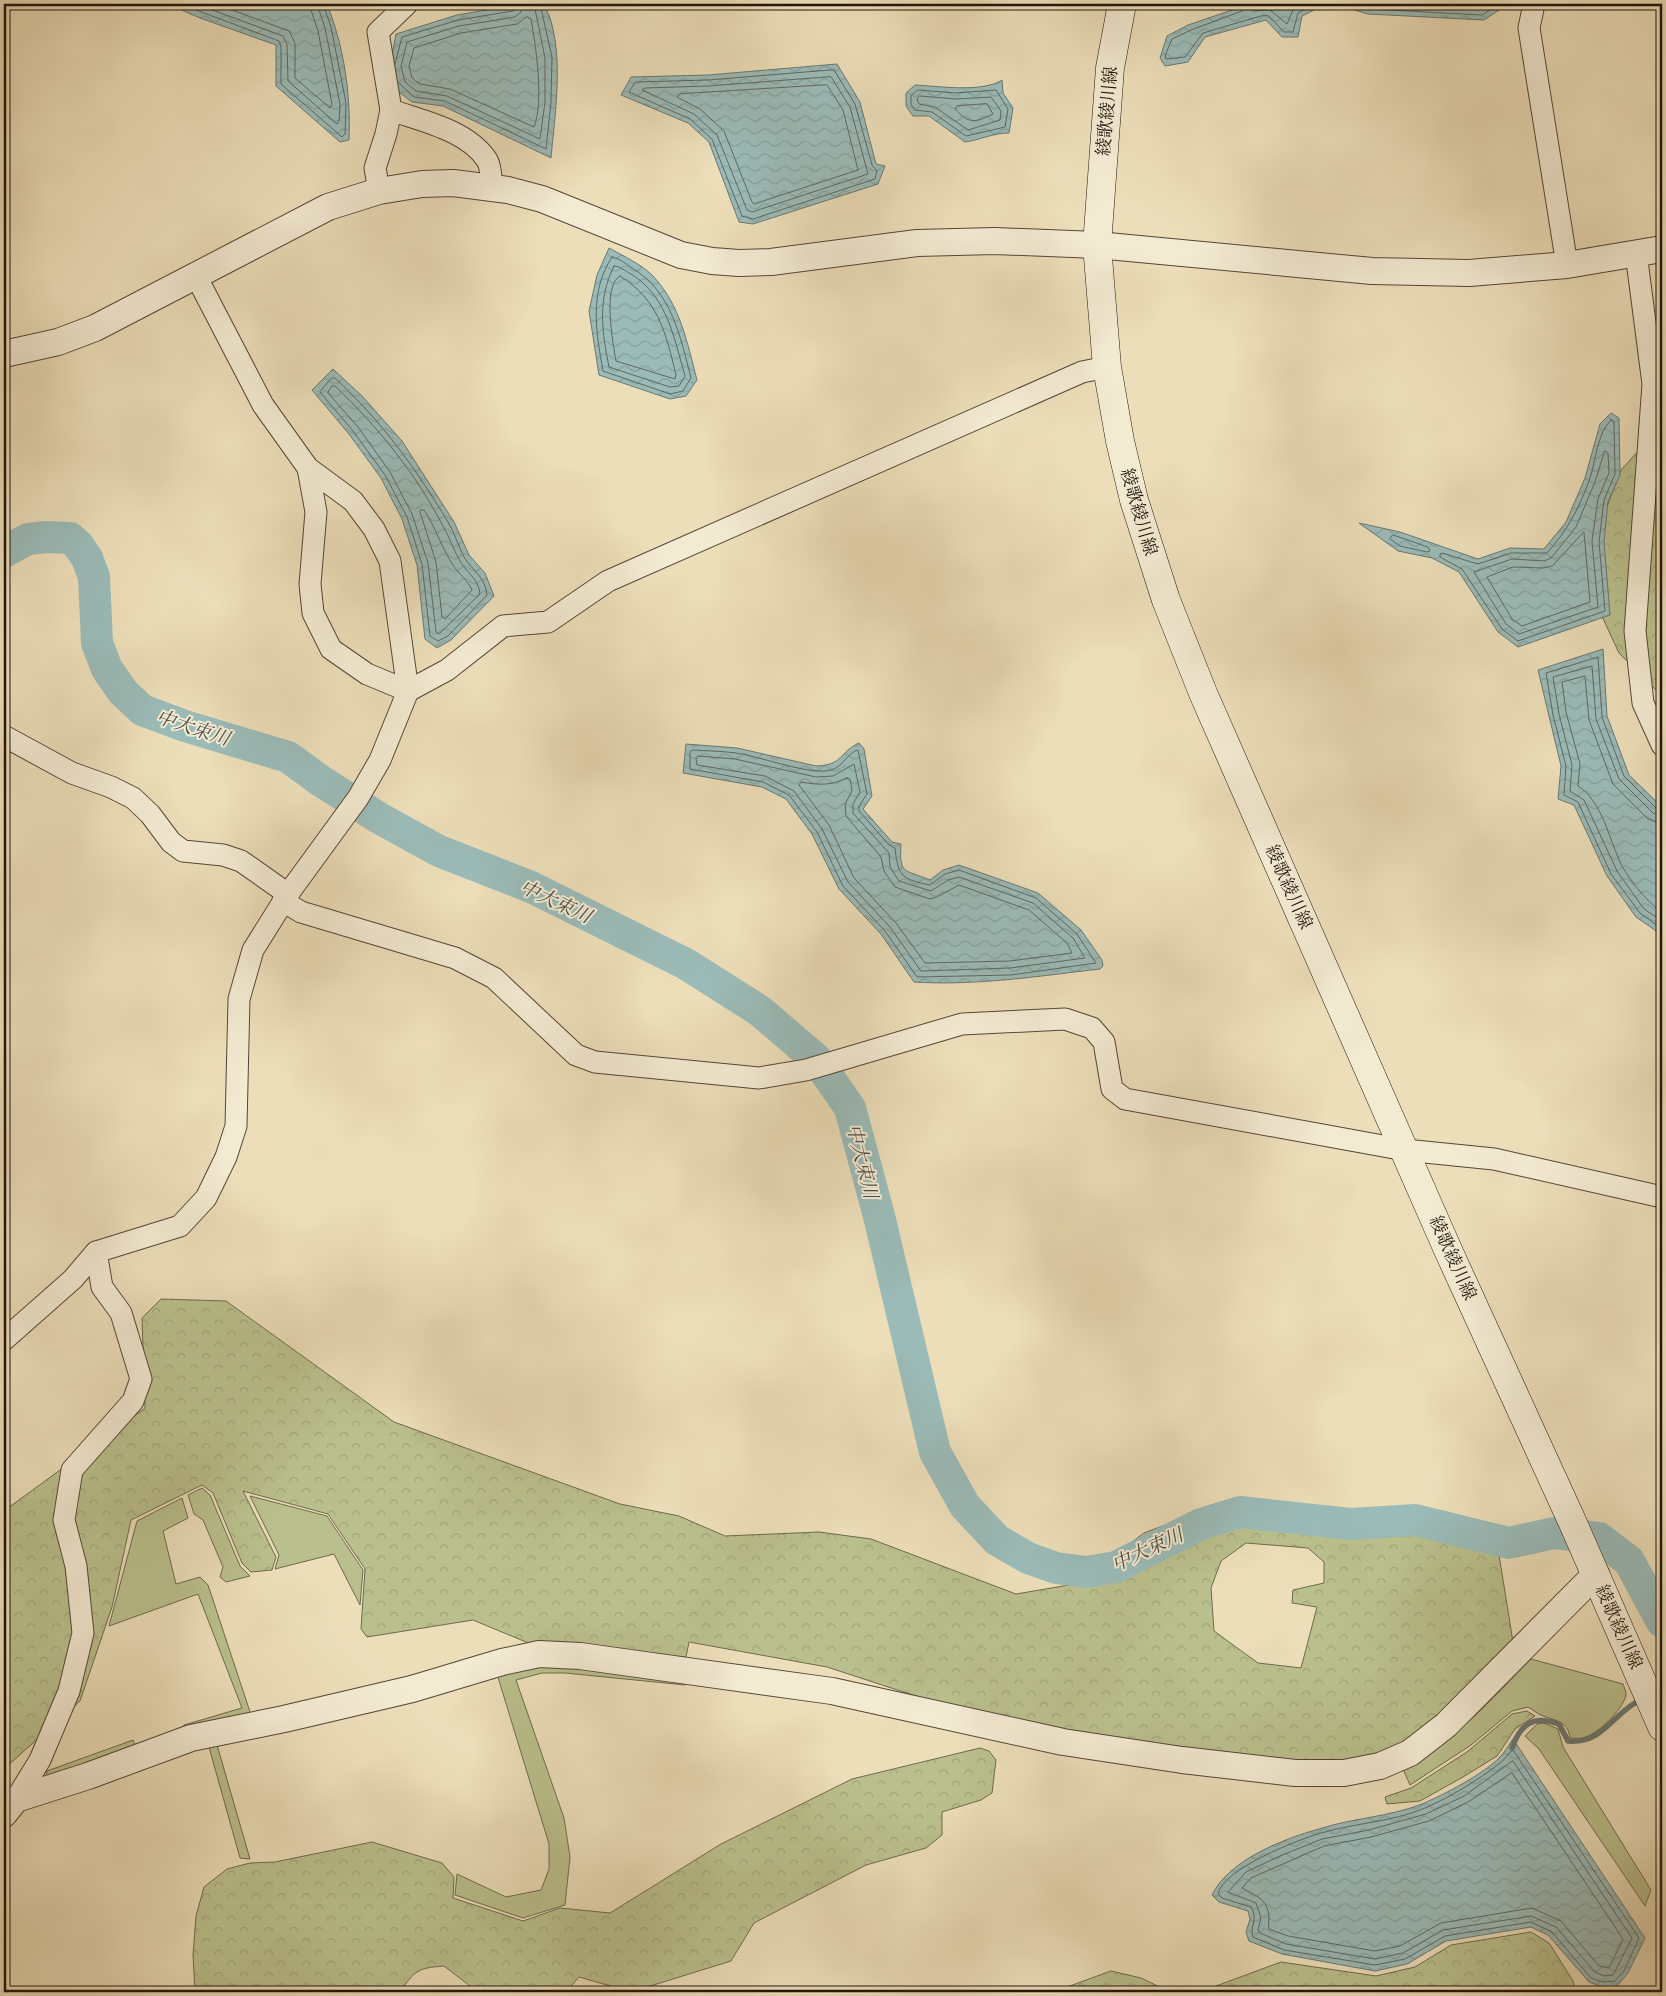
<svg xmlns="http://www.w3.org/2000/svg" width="1666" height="1996" viewBox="0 0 1666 1996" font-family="Cardo,'Noto Serif JP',serif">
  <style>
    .grass { fill: #bac08d; stroke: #6e6a4c }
    .forest { fill: url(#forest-crowns); stroke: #6e6a4c; fill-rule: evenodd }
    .water { fill: url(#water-waves); stroke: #6a7873 }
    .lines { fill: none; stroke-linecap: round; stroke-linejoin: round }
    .shore { stroke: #5e6862; stroke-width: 1 }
    .stream { stroke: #6a7873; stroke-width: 5.5 }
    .river { stroke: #9bbbb8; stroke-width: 32 }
    .minor-casing { stroke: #544636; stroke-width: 23 }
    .tertiary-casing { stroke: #544636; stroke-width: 28 }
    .secondary-casing { stroke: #21140b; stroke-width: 29 }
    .minor { stroke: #f3ead2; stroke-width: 21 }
    .tertiary { stroke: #f3ead2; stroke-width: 26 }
    .secondary { stroke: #f3ead2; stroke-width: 28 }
    .labels { text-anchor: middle; stroke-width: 4; stroke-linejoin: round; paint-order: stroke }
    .street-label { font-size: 18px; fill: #21140b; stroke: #f3ead2 }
    .water-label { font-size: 19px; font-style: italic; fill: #4c4e48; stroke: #f3ead2 }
  </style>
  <defs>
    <pattern id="forest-crowns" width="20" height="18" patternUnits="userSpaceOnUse" patternTransform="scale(1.25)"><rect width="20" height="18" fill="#bac08d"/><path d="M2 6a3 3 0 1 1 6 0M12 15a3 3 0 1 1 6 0" fill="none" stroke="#a0a478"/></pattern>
    <pattern id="water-waves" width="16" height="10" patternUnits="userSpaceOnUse" patternTransform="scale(1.25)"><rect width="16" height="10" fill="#9bbbb8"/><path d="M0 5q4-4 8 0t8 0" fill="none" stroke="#85a09d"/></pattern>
  </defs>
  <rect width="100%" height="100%" fill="#ecdeb9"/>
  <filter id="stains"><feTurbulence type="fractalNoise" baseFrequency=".004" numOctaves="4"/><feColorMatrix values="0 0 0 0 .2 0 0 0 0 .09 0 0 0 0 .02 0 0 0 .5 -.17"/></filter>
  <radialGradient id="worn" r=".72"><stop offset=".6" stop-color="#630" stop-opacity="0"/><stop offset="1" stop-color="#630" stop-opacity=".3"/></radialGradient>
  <g class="grass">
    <polygon points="202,1488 210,1495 240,1566 250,1576 226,1582 220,1577 223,1567 203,1520 194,1514 188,1495"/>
    <polygon points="250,1496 327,1516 363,1570 360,1605 334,1554 275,1569 279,1555"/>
    <polygon points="182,1498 188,1518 163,1531 176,1584 200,1577 208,1585 251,1715 182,1728 184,1725 242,1708 198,1594 109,1626 137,1521"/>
    <path d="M1531,1659L1623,1684C1624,1687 1626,1691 1626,1695C1623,1710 1596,1736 1582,1738C1578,1739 1574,1738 1570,1738C1568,1720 1554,1721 1541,1715C1536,1713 1532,1709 1528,1707L1512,1711L1471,1745L1410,1785L1403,1769C1455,1741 1490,1701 1531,1659Z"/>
    <polygon points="539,1665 685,1679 685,1685 565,1673 542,1673 516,1680 564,1818 570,1857 565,1905 523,1918 455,1895 457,1874 506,1897 541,1890 549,1869 549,1844 497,1674"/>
    <polygon points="1544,1723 1558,1729 1563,1747 1651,1890 1645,1906 1539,1749 1525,1736 1537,1724"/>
    <polygon points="133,1740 136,1747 46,1778 47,1771"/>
    <polygon points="217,1745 250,1859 240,1858 209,1747"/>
  </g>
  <g class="forest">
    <polygon points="1662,425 1662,696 1619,653 1594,599 1594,540 1621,470"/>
    <path d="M161,1299L226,1301L394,1422L620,1504L679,1516L725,1536L819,1532L871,1539L1016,1594L1075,1584L1144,1533L1210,1508L1291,1523L1359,1531L1416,1530L1499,1555L1513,1642L1458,1699L1401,1745L1350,1762L1300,1763L1106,1737L992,1716L928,1700L827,1667L689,1642L686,1657L538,1647L473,1620L367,1637L361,1629L365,1569L328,1514L243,1491L276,1557L272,1570L251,1572L242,1563L213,1493L202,1485L131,1520L112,1607L80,1701L4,1769V1511L145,1408L142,1318ZM1246,1543L1308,1548L1324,1562V1583L1293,1590L1292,1603L1317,1607L1301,1668L1258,1663L1214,1631L1211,1588L1221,1561Z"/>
    <polygon points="1527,1711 1535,1716 1515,1729 1497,1756 1463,1777 1420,1801 1387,1804 1385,1797 1411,1788 1467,1752 1512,1714"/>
    <path d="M980,1748L989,1751L996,1760L992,1793L981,1800L942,1812V1835L926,1848L866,1865L754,1923L731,1961L631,1992L579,1977L567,1991L474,1989L444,1966C418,1968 415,1970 400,1992H195L193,1955L196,1916L204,1887L227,1869L250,1863L275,1862L372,1842L442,1863L454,1877L453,1898L523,1921L560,1908L610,1913L721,1844L852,1779Z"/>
    <polygon points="1531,1932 1549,1943 1573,1981 1576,1992 1208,1992 1216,1986 1281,1962 1376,1976 1415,1967 1451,1945"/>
    <polygon points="1111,1971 1141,1978 1170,1992 1063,1992 1067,1987"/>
  </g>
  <g class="water">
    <path d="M168,4H327C344,47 351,94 349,140L340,142L276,86V45L200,18Z"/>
    <path d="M522,4H544C566,46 555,112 551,158L443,106L412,102L395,89L390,66L396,34L457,15Z"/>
    <polygon points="1241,4 1326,4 1302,16 1298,37 1282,37 1266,20 1205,37 1188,62 1165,66 1160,58 1167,36 1188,25 1241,7"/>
    <polygon points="1335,4 1508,4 1484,20 1368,14"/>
    <polygon points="837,64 860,102 876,164 885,166 878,184 753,224 739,222 709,142 688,123 621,95 631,77 708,75"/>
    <path d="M1002,80L1003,93L1013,108L1009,133C993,133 980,140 965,142L929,116H913L906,106V93L915,85C938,86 982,93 1002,80Z"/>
    <path d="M609,248C623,256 641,264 652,275C680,304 687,342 697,380L686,396L670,399L599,375L589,311L597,275Z"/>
    <polygon points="333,369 362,396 402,441 454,522 469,555 485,573 494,596 451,640 437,648 425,639 417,565 402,519 381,478 349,434 312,390"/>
    <polygon points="1611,413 1619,418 1620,475 1608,502 1604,542 1610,615 1518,647 1498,632 1459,572 1432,558 1398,551 1359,523 1400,532 1478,559 1510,548 1544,549 1566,522 1585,478 1600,424"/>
    <polygon points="1603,649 1607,716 1629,775 1662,807 1662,935 1636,917 1607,876 1574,805 1558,799 1561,766 1538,670"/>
    <path d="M859,743L864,749L872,796L863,809L892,842L901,844C899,876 905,869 930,880L943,870L959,865L1038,893L1081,930L1102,960L1103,966L1100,969C1039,976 976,986 914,982L881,934L839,889L812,834L786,799L762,787L683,773L686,744L737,748L816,766C844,765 839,752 859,743Z"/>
    <path d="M1513,1739L1645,1938L1628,1973L1617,1986L1602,1987L1589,1982L1548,1935L1531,1927L1446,1941L1407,1964L1375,1971L1282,1954L1249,1941L1246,1932L1250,1919L1248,1911L1219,1902L1212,1895C1229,1860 1283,1839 1319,1829C1352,1818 1389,1817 1422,1804C1443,1795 1484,1774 1500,1757C1505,1752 1509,1745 1513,1739Z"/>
  </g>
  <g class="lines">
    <g class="shore">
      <polyline points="180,4 279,41 281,46 281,84 342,137 345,134 346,103 331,27 323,4"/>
      <polyline points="196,4 283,36 287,44 288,81 337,124 339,121 340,104 325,28 317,4"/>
      <polyline points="216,4 289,31 295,43 295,78 330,108 332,104 318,31 309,4"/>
      <polyline points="523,4 521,12 515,17 459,26 407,42 401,66 405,82 416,91 447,96 540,139 545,102 545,58 534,4"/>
      <polyline points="1246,4 1242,11 1191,30 1172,39 1165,56 1166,59 1185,57 1203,33 1264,15 1269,16 1284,32 1293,32 1298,13 1315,4"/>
      <polyline points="1252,4 1253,11 1270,10 1287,24 1293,10 1301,4"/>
      <polyline points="1352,4 1369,9 1482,15 1499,4"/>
      <polyline points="1386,4 1480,9 1488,4"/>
      <path d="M527,17L531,19C536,47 544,101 534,127L450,89L420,84L412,78L409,66L414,48L461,33L517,24Z"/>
      <polyline points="395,64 402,37 458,20 513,11 517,4"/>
      <polygon points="834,70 855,104 872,165 877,171 875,179 753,219 742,216 712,139 690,119 629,92 635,82 708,80"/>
      <polygon points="831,77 850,107 868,174 752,212 747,210 717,135 694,114 642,90 645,88 708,86"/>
      <polyline points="399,83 414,97 445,101 546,149 551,102 552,57 540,4"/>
      <polygon points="827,85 843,110 858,170 754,204 752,202 724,131 700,109 677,97 680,94"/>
      <polygon points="918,90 956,93 996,90 1008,109 1005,127 966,136 932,112 915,110 911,104 911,96"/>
      <polygon points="920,96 956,99 991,97 1001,111 1000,120 968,130 935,107 919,104 917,99"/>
      <path d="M987,104L993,114C975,123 969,124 955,109L957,106Z"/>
      <path d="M612,257C619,258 626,264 632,268C672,292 680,336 691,378L683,391L670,394L603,371C596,332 589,292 612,257Z"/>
      <path d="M614,266C620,266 625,271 631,274C667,296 674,338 685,376L679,386L670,387L609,367C602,331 597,300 614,266Z"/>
      <path d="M620,276C659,300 666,334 676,375L675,379L616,361C613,344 602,285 620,276Z"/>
      <path d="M332,378H335C382,422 415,467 448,522C455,533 458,546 464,557C473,571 486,578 487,595L448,636L438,641L430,636L422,564L407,517L385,475L353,431L320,392Z"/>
      <path d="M332,386H335C378,427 417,475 444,528C450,538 453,549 459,559C465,572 479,578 480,594L439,634L436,632L428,563L412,514L390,472L358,427L328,393Z"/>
      <path d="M1611,420L1614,422L1615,474L1604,500L1599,542L1605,611L1518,641L1502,629L1462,569L1440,557V554L1442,553L1478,564L1511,553H1547C1567,531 1580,507 1590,478C1596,461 1597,433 1611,420Z"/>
      <polygon points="1605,451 1608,453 1609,473 1598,499 1592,541 1598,607 1519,634 1506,624 1474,572 1512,559 1545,561 1552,557 1576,527 1595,482"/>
      <path d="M421,510H424C436,528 442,549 453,565C459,575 468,580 472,590L445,619L442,617L436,562L420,512Z"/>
      <polygon points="1584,532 1590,602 1522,626 1512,619 1487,577 1513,567 1543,568 1552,566"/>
      <polygon points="1393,535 1428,547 1430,551 1427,552 1400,546 1390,539"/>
      <path d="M693,750C707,751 722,751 736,753C759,756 811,776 831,770C843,767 848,752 858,750L867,794L859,806V811L889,845L895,848C898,877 902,879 930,885L945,874L959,870L1036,898L1077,934L1096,963L1011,975L917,977L885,931L843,886L817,832L789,795L763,782L690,769V752Z"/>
      <polygon points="698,756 735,759 816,777 833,776 854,764 860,792 853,804 853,813 889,853 890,867 899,881 931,891 948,880 959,877 1033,903 1073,938 1085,958 1010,968 921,971 890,927 848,882 822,829 794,791 765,776 697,765 696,758"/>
      <path d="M847,778L850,779L852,791L845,804L846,816L881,857L884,871L895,887L930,899L937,897L959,885L1029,910L1067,943L1072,953L1010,961L925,963L896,923L854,878L829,825L799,785L801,782C818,785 831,786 847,778Z"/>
      <polyline points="1662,810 1657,809 1624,776 1602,717 1598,657 1546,673 1553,715 1566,766 1564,795 1578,802 1611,874 1640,913 1662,929"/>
      <polyline points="1662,816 1653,813 1619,779 1596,719 1592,666 1553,677 1559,714 1572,765 1570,791 1584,800 1617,871 1644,909 1662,921"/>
      <path d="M1662,824L1648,819L1613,784L1589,720L1585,676L1562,682L1566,712L1580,764L1578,786C1603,802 1609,840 1622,866C1632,883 1646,901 1662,912"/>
      <path d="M1513,1750L1639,1938L1624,1971L1615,1981L1603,1982L1591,1978L1552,1932L1531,1922L1445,1936L1405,1959L1375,1965L1284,1950L1253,1937C1249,1926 1259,1920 1251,1907L1222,1898L1218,1894C1223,1869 1297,1840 1321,1833C1355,1823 1392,1822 1425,1808C1452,1796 1477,1781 1500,1763C1506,1759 1508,1753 1513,1750Z"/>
      <polygon points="1513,1761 1632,1938 1613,1975 1604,1976 1595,1972 1556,1927 1531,1916 1443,1930 1403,1953 1375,1959 1286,1944 1260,1933 1258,1930 1261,1918 1256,1903 1228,1892 1246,1872 1280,1856 1322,1839 1369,1830 1426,1814 1464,1796"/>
      <path d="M1512,1773L1623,1939L1609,1968L1599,1966L1561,1921L1532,1908L1441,1923L1400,1946L1375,1951L1288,1936L1269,1929C1268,1925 1269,1921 1269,1917C1267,1898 1256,1896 1242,1888L1251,1878L1324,1846L1371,1837L1429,1821L1468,1802Z"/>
    </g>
    <path class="stream" d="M1512,1748C1521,1723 1533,1715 1559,1724L1568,1741C1601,1744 1610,1718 1635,1703"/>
    <polyline class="river" points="4,552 28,539 46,537 70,538 78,545 87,558 94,577 97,643 107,669 123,692 142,710 185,726 288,757 321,781 379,818 439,851 531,887 686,964 760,1011 816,1059 850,1108 879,1216 935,1452 965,1506 997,1540 1028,1558 1056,1568 1087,1572 1116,1567 1201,1524 1240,1512 1351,1524 1415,1520 1509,1543 1554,1533 1599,1538 1629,1561 1662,1622"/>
    <defs>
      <g id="minor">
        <path d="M407,4L378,32L391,110C422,121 467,130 487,160C491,166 491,179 492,186"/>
        <polyline points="1534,4 1529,28 1567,265"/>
        <polyline points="379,191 375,168 386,134 391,110"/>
        <polyline points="1636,253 1653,384 1635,631 1643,703 1662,745"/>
        <polyline points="308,468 316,512 310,584 313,613 331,649 367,674 408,691"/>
        <polyline points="408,691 447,670 503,626 548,622 608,581 1082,372 1107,367"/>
        <polyline points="4,736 72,773 111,787 133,798 150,814 171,842 183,851 223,855 241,861 288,894"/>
        <polyline points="283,901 301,912 455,958 494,978 576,1055 595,1062 759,1078 806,1070 962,1024 1065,1019 1092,1028 1104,1042 1112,1089 1125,1099 1405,1150 1494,1159 1662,1197"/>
        <polyline points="4,1340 73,1279 96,1252"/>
        <polyline points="16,1799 40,1760 69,1691 83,1633 76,1566 64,1520 72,1470 133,1401 141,1379 121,1313 102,1287 96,1252 180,1226 206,1198 226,1157 236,1126 239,999 253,950 288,894 358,798 380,760 408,691 390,561 374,529 353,501 308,468 263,405 196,276"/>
      </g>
      <g id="tertiary">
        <polyline points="4,354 58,342 95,328 328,207 379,191 422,184 453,183 508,190 542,199 681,255 712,261 739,263 771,262 917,243 995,241 1097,245 1372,271 1469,273 1567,265 1662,249"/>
        <polyline points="4,1814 16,1799 88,1776 191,1738 284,1719 412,1689 502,1662 539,1654 580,1656 832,1691 1063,1742 1182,1760 1295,1773 1344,1773 1380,1766 1410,1753 1446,1725 1596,1574"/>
      </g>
      <polyline id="secondary" points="1122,4 1110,68 1097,245 1107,367 1120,441 1134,500 1166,600 1203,693 1448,1250 1572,1521 1662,1727"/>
    </defs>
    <use href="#minor" class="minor-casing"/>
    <use href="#tertiary" class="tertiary-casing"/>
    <use href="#secondary" class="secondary-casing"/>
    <use href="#minor" class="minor"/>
    <use href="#tertiary" class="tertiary"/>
    <use href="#secondary" class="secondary"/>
  </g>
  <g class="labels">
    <g class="street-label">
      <text transform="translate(1107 111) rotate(-85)" y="6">綾歌綾川線</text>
      <text transform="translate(1139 512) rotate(74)" y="6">綾歌綾川線</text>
      <text transform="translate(1289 887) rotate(66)" y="6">綾歌綾川線</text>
      <text transform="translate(1453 1258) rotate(66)" y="6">綾歌綾川線</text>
      <text transform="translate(1619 1627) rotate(66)" y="6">綾歌綾川線</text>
    </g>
    <g class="water-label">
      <text transform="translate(193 727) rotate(18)" y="7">中大束川</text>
      <text transform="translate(556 901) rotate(25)" y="7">中大束川</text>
      <text transform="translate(863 1161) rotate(76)" y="7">中大束川</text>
      <text transform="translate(1147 1549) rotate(-25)" y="7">中大束川</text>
    </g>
  </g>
  <rect width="1666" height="1996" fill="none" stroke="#ecdeb9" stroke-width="20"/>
  <rect x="5" y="5" width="1656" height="1986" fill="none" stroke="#21140b" stroke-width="2.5"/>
  <rect x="10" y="10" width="1646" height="1976" fill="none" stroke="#21140b"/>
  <rect width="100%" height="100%" filter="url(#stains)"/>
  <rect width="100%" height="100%" fill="url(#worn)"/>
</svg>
